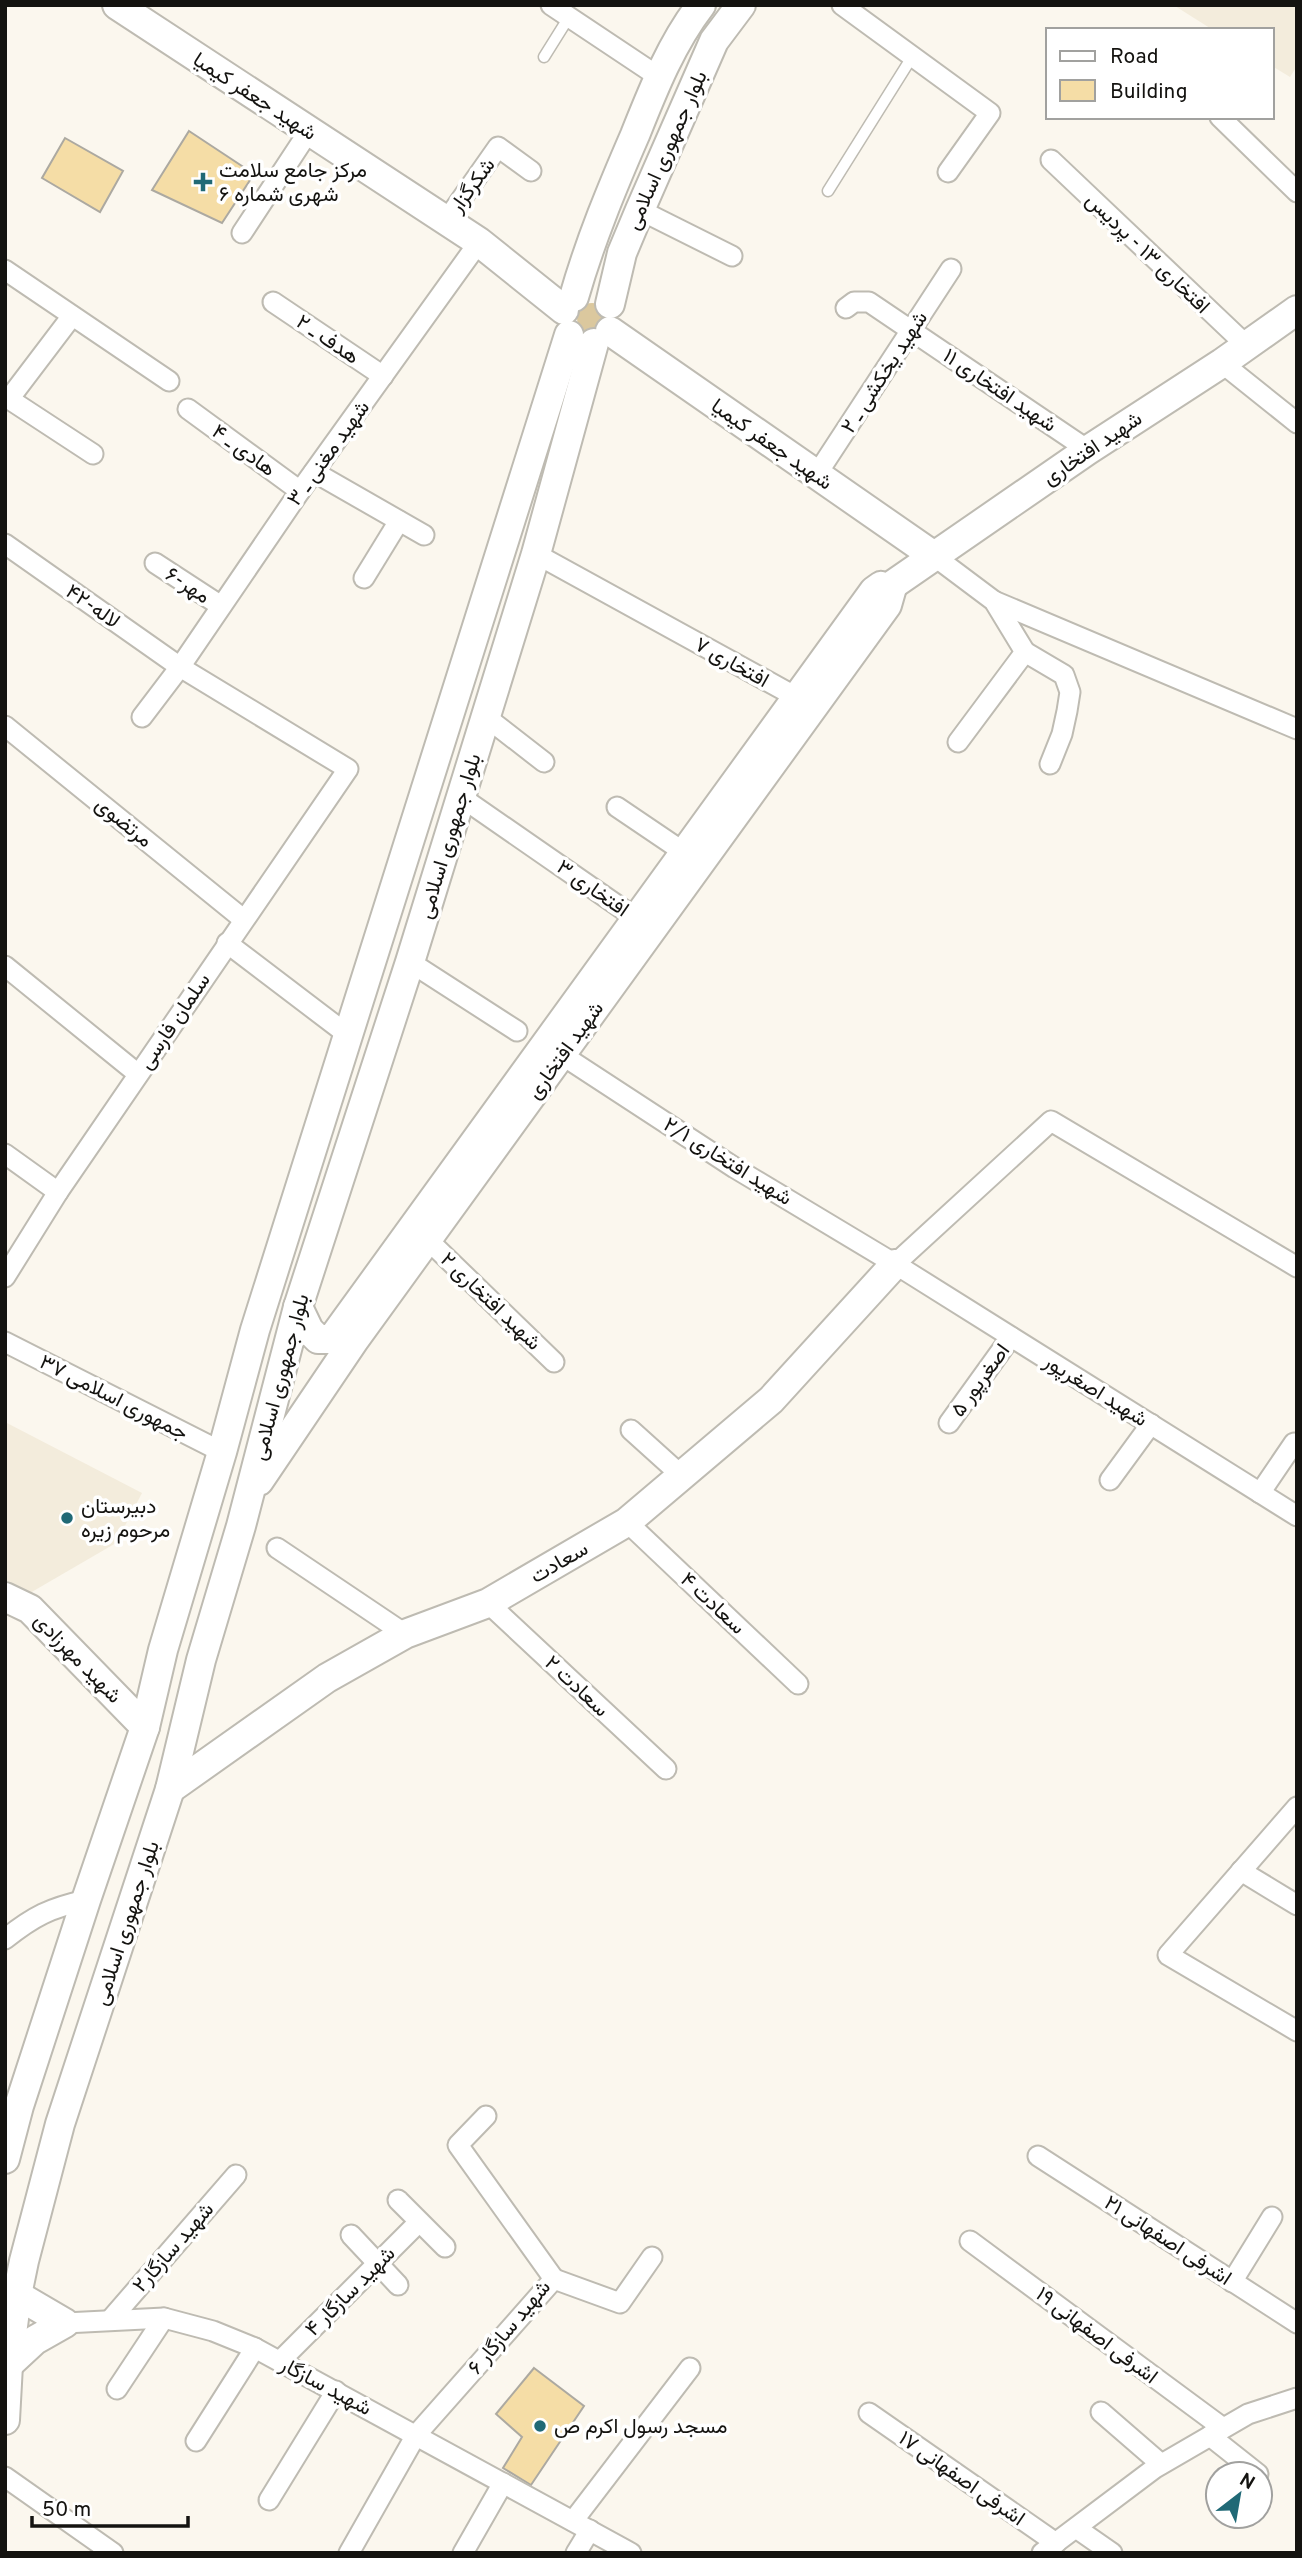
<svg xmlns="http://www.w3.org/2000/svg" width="1302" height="2558" viewBox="0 0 1302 2558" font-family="Overpass,Vazirmatn,sans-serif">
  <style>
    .built { fill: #f3ecdc }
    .green { fill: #dbc89e }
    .building { fill: #f5dda6; stroke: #aca9a1; stroke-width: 2 }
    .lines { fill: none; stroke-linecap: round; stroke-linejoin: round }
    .lane-casing { stroke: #bebbb2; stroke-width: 13 }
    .street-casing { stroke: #bebbb2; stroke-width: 23 }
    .secondary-casing { stroke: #bebbb2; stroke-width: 32 }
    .lane { stroke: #fff; stroke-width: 10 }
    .street { stroke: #fff; stroke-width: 19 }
    .secondary { stroke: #fff; stroke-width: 28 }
    .poi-dot { fill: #206976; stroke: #fff; stroke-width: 2.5 }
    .labels { text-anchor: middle; stroke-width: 7; stroke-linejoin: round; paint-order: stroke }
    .street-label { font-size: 21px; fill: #141310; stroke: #fff }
    .poi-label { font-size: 21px; fill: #141310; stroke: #fff; text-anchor: start }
  </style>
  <rect width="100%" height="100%" fill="#fbf7ee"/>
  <g class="built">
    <polygon points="1297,5 1297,66 1290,77 1272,66 1272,30 1213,30 1175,6"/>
    <polygon points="5,1422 142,1493 116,1543 30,1593 5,1580"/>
  </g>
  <circle class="green" cx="592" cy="318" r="15"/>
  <g class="building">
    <polygon points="189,131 254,174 222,223 152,190"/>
    <polygon points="65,138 123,171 100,212 42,178"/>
    <polygon points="534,2368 584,2406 531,2485 503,2468 522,2437 496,2414"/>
  </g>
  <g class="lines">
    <defs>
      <g id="lane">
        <polyline points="544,57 569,17"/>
        <polyline points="828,191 912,57"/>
      </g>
      <g id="street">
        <polyline points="551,5 659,77"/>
        <polyline points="842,5 990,113 948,172"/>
        <polyline points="1220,117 1297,192"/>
        <polyline points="1051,160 1246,345"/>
        <polyline points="640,210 732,256"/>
        <polyline points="446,221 498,147 531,171"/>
        <polyline points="242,233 309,131"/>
        <polyline points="5,270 169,381"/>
        <polyline points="273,302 383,376"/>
        <polyline points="846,308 854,302 869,302 1088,450"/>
        <polyline points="1222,363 1297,423"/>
        <polyline points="5,396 9,399 72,316"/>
        <polyline points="9,399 93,454"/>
        <polyline points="188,409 300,491"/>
        <polyline points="314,472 424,535"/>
        <polyline points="817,474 951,269"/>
        <polyline points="5,544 180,667 348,769 58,1192 5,1277"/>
        <polyline points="536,554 798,698"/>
        <polyline points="934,556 994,601 1025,652 958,742"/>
        <polyline points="155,563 221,606"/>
        <polyline points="364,578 399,521"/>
        <polyline points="994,601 1297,729"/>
        <polyline points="1025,652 1064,675 1070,692 1067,711 1062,734 1050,764"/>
        <polyline points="142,717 180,667 300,491 479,242"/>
        <polyline points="486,717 544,762"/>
        <polyline points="5,726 243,919"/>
        <polyline points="461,797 637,919"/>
        <polyline points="617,807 685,853"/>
        <polyline points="227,943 348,1035"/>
        <polyline points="410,962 517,1031"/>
        <polyline points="5,966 138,1074"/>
        <polyline points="562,1055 735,1168 895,1264 1297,1516"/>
        <polyline points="5,1154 58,1192"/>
        <polyline points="428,1240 554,1362"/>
        <polyline points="895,1264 1051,1121 1297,1267"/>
        <polyline points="5,1342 222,1452"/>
        <polyline points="949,1423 1011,1337"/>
        <polyline points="631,1430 682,1476"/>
        <polyline points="1110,1480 1151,1424"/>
        <polyline points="1260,1493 1294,1443"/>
        <polyline points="627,1522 798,1684"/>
        <polyline points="277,1548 405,1634"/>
        <polyline points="488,1603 666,1769"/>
        <polyline points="1297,1807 1168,1955 1297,2031"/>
        <polyline points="1241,1871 1297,1905"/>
        <path d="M5,1939C34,1916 50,1908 86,1900"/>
        <polyline points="1038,2156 1297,2323"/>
        <polyline points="398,2200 445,2247"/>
        <polyline points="351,2235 398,2285"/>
        <polyline points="970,2241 1223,2428"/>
        <polyline points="554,2279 620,2303 652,2257"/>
        <polyline points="1232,2282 1272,2217"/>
        <polyline points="111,2319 236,2175"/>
        <polyline points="65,2323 164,2318 213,2331 255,2348 631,2553"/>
        <polyline points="280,2361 419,2222"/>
        <polyline points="117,2389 164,2318"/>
        <polyline points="1101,2412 1161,2464"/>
        <polyline points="869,2413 1056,2543"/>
        <polyline points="1210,2436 1258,2474"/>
        <polyline points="196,2441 255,2348"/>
        <polyline points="5,2477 113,2553"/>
        <polyline points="269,2500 336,2391"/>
        <polyline points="573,2521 690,2368"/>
        <polyline points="1076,2528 1112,2553"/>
        <polyline points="349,2553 416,2435 554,2279 458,2145 486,2116"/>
        <polyline points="463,2553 503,2483"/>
        <polyline points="576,2553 590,2530"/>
        <polyline points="1042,2553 1155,2468 1248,2414 1297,2398"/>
      </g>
      <g id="secondary">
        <polyline points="117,5 479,242 564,310"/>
        <path d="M574,297C590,241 612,188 635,135C653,90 671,44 701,5"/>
        <polyline points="610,304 622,253 640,210 714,41 741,5"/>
        <polyline points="610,331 934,556"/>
        <polyline points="888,588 1088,450 1222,363 1297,310"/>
        <polyline points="259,1481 355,1339 887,605 891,591 881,586 874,591 332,1339 318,1339 309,1330 298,1307"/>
        <polyline points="5,1597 30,1609 145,1727"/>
        <polyline points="170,1789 327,1678 405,1634 488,1603 627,1522 771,1400 895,1264"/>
        <polyline points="5,2159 19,2106 86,1900 145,1727 163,1650 222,1452 255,1330 569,335"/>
        <polyline points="8,2365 35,2340 65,2323 17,2295"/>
        <polyline points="5,2420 8,2365 17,2295 24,2261 60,2124 170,1789 201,1660 241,1526 298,1307 410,962 536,554 594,343"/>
      </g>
    </defs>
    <use href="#lane" class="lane-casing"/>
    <use href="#street" class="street-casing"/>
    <use href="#secondary" class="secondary-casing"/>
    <use href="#lane" class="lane"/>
    <use href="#street" class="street"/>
    <use href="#secondary" class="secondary"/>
  </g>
  <g class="poi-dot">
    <path d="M199.5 171.5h7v7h7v7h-7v7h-7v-7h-7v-7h7z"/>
    <circle cx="67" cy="1518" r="7"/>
    <circle cx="540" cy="2426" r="7"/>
  </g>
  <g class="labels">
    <g class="street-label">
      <text transform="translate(255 96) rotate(33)" y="7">شهید جعفر کیمیا</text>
      <text transform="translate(666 150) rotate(-66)" y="7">بلوار جمهوری اسلامی</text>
      <text transform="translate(472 185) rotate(-54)" y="7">شکرگزار</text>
      <text transform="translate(1148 253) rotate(44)" y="7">افتخاری ۱۳ - پردیس</text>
      <text transform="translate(328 339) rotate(34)" y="7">هدف ـ ۲</text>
      <text transform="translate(884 372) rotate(-57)" y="7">شهید یخکشی ـ ۲</text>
      <text transform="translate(1000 390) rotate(34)" y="7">شهید افتخاری ۱۱</text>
      <text transform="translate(772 444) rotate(35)" y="7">شهید جعفر کیمیا</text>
      <text transform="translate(1092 448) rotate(-34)" y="7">شهید افتخاری</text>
      <text transform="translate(244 450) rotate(36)" y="7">هادی ـ ۴</text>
      <text transform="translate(328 453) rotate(-54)" y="7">شهید مغنی ـ ۳</text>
      <text transform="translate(188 585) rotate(33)" y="7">مهر-۶</text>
      <text transform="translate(93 606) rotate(35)" y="7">لاله-۴۲</text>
      <text transform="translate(732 662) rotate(29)" y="7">افتخاری ۷</text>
      <text transform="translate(124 822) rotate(39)" y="7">مرتضوی</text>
      <text transform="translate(449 836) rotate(-73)" y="7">بلوار جمهوری اسلامی</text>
      <text transform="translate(593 888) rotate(35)" y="7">افتخاری ۳</text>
      <text transform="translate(174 1021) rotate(-56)" y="7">سلمان فارسی</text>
      <text transform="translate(565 1050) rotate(-54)" y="7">شهید افتخاری</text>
      <text transform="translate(728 1161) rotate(32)" y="7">شهید افتخاری ۲/۱</text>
      <text transform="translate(491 1301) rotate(44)" y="7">شهید افتخاری ۲</text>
      <text transform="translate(280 1377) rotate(-75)" y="7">بلوار جمهوری اسلامی</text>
      <text transform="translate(980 1380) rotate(-54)" y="7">اصغرپور ۵</text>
      <text transform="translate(1096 1390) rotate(32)" y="7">شهید اصغرپور</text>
      <text transform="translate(114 1397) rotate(27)" y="7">جمهوری اسلامی ۳۷</text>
      <text transform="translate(559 1562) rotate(-30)" y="7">سعادت</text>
      <text transform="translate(713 1603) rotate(43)" y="7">سعادت ۴</text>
      <text transform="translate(78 1658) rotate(46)" y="7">شهید مهرزادی</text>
      <text transform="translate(577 1686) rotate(43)" y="7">سعادت ۲</text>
      <text transform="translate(126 1923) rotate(-72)" y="7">بلوار جمهوری اسلامی</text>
      <text transform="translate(1168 2240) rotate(33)" y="7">اشرفی اصفهانی ۲۱</text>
      <text transform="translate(173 2247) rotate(-49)" y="7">شهید سازگار۲</text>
      <text transform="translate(350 2291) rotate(-45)" y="7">شهید سازگار ۴</text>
      <text transform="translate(509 2327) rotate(-50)" y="7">شهید سازگار ۶</text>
      <text transform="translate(1097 2335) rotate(37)" y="7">اشرفی اصفهانی ۱۹</text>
      <text transform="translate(326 2386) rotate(28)" y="7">شهید سازگار</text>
      <text transform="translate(962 2478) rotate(35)" y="7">اشرفی اصفهانی ۱۷</text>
    </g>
    <g class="poi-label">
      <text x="219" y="177">مرکز جامع سلامت<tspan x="219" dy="24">شهری شماره ۶</tspan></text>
      <text x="81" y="1513">دبیرستان<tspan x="81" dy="24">مرحوم زیره</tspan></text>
      <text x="554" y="2433">مسجد رسول اکرم ص</text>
    </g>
  </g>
  <rect width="1302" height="2558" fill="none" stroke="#141310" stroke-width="14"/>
  <rect x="1046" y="28" width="228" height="91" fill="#ffffff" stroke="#a1a19f" stroke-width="2"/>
  <rect x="1060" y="51" width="35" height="10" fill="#ffffff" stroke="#a1a19f" stroke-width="2"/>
  <text x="1110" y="63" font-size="21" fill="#141310">Road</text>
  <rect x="1060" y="80" width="35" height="21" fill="#f5dda6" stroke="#a1a19f" stroke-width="2"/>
  <text x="1110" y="98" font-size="21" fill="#141310">Building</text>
  <g transform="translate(1239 2495) rotate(31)"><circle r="33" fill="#ffffff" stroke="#a1a19f" stroke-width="2"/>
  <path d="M0-5L12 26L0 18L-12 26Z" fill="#206976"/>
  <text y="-10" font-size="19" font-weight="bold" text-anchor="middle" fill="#141310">N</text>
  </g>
  <path d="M32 2516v10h156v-10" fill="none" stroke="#141310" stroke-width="3.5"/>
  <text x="42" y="2516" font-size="21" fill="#141310" stroke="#ffffff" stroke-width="5" paint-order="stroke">50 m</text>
</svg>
